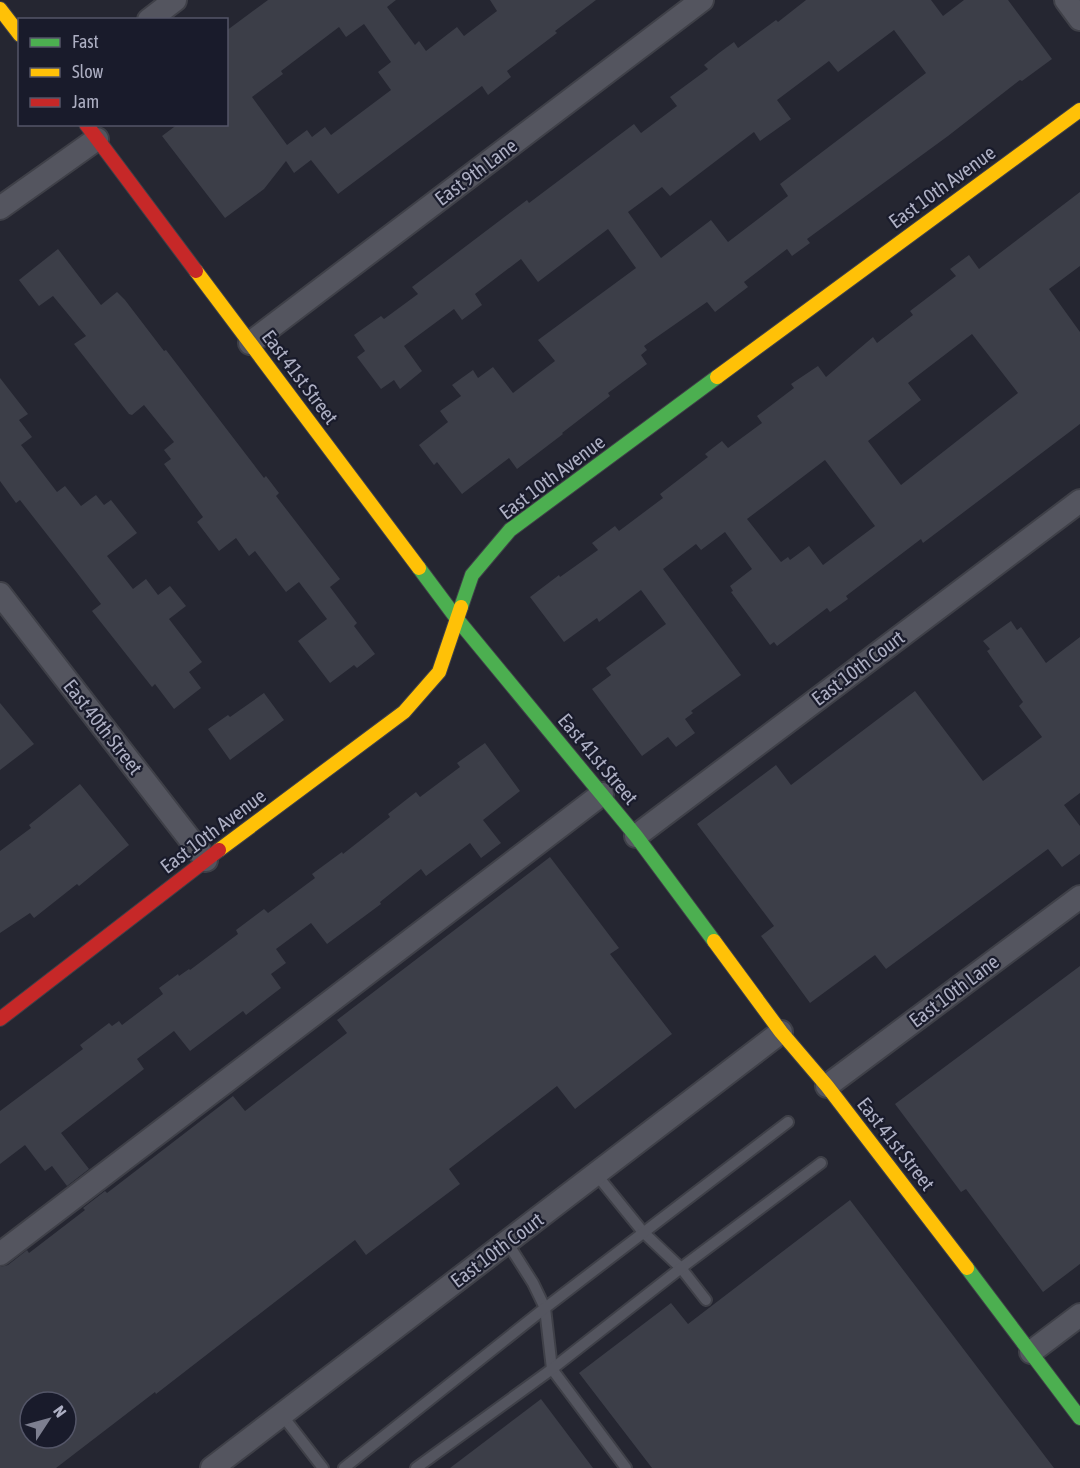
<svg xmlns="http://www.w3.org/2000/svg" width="1080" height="1468" viewBox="0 0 1080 1468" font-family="'Asap Condensed',sans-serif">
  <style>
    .building { fill: #3c3e48; fill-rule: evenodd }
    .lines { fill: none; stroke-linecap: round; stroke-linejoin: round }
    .lane-casing { stroke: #3f4048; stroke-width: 14 }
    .street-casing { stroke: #3f4048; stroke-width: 26 }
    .fast-casing { stroke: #3f4048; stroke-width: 16 }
    .slow-casing { stroke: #3f4048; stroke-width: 16 }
    .jam-casing { stroke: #3f4048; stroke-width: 16 }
    .lane { stroke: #54555f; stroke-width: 10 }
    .street { stroke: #54555f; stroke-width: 22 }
    .fast { stroke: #4caf50; stroke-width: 14 }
    .slow { stroke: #ffc107; stroke-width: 14 }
    .jam { stroke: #c62828; stroke-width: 14 }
    .labels { text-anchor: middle; stroke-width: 4.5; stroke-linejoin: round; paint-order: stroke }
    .street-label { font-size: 20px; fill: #adafc3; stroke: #191b2b }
  </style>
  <rect width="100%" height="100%" fill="#252631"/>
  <g class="building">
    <path d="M268,0H396L387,7L415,45L419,41L426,51L457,27L464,36L497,11L490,0H596L555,31L557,33L507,71L511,77L488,95L482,86L338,194L311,160L294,173L286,161L264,189L225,218L162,136L178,124H226V31ZM364,24L391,62L378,72L391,90L331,135L325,127L312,137L307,130L287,145L252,97L283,74L281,71L339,27L346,37Z"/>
    <path d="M806,0H931L943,16L964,0H1008L1052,59L1022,81L1020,80L948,136L807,239L810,243L792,256L787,249L744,282L748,287L715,312L707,302L644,346L647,350L641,355L647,364L608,393L610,396L562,433L563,434L517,469L509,458L462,494L437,462L434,465L419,445L448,422L440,411L461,396L452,385L473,370L478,378L493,367L513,393L555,361L538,340L636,268L608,229L538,282L521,259L475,294L482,305L462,320L454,309L404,346L422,371L400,389L394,380L381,389L357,357L365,351L354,335L381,316L384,319L418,294L412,287L527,200L529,203L634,124L641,133L677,106L670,97L708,69L704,65L719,53L734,42L738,48L776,20L778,22ZM894,30L926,73L780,184L788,196L728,242L711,220L661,258L628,212L662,187L670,196L754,132L760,141L791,119L777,100L829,61L838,72Z"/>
    <path d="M1080,192V266L1049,289L1080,332V424L923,543L921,539L846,596L848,599L830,612L827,608L777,646L774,642L770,645L731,592L733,591L730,586L752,569L725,532L701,550L696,544L663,569L741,675L691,711L693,713L685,719L695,733L676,747L668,737L642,756L592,689L611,675L606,668L666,624L641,590L599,622L597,618L564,642L530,597L559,575L560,577L598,550L592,543L615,526L619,531L663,498L660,494L708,457L705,454L722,441L728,448L762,423L757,416L794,388L791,384L818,366L826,377L873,337L877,343L913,315L910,311L956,276L950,269L969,255L979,269ZM972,334L1018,393L901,485L868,441L921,400L908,383ZM825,460L875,526L823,565L809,546L790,560L788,557L781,562L747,519Z"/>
    <polygon points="58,249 101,305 117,292 125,300 164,351 166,350 264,478 266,476 279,493 276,496 340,579 330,587 357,623 354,626 375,654 357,668 354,665 330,683 298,641 327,619 299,582 286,592 255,551 249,556 236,538 219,551 197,522 203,517 164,464 171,459 164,450 174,442 144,405 132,415 129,414 74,344 86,336 53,296 39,306 19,280"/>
    <polygon points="0,378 28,414 19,420 32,437 21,445 57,492 65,486 81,506 96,495 104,505 111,500 137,533 107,556 133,589 146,579 158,595 170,586 186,606 169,619 202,662 189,672 201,688 174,709 155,684 152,687 92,611 101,604 74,569 20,500 16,503 0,481"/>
    <polygon points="1011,621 1017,630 1021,627 1046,663 1080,637 1080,793 1064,805 1080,826 1080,854 1062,867 1048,849 886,969 875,955 810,1003 761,936 774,926 697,824 776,765 791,785 915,691 983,781 1042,737 1019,706 1023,702 987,651 990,649 983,641"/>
    <polygon points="264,693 284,720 230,760 208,729 228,715 230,717"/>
    <polygon points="0,703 34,744 0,770"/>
    <polygon points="485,743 520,791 483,820 501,843 481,858 470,843 426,876 421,869 380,902 381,904 327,944 311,923 276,949 286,963 271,974 281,988 246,1015 243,1011 190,1051 174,1031 137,1059 144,1069 61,1133 89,1169 67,1186 52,1166 45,1171 25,1145 0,1164 0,1111 83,1049 80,1045 109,1023 112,1026 119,1021 122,1025 163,994 159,988 178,974 179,976 189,969 190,970 238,934 236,930 264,909 268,913 315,878 312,874 342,852 343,854 390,817 388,814 416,792 420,797 460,767 457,763"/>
    <polygon points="80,784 129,845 79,886 77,884 34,918 30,913 0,933 0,851 31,828 29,825"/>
    <path d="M550,857L619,948L610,954L672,1034L575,1109L557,1086L449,1169L460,1184L366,1255L355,1240L156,1394L155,1392L56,1468H0V1267L8,1265L27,1250L29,1253L85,1210L83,1208L105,1191L107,1193L233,1096L245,1111L347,1033L337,1020ZM30,1402H66V1438H30Z"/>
    <polygon points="1080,966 1080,1264 1043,1292 966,1189 961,1192 895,1104"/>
    <polygon points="850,1200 1054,1468 652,1468 579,1373 671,1303 688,1324"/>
    <polygon points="541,1399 593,1468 450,1468"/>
  </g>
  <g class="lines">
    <defs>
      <g id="lane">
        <polyline points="596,1174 643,1232 681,1268 706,1300"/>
        <polyline points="507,1242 533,1283 545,1308 552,1369 626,1468"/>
        <polyline points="282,1415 323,1468"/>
        <polyline points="344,1468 545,1308 788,1122"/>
        <polyline points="416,1468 552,1369 681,1268 821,1163"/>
      </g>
      <g id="street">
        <polyline points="1066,0 1080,19"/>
        <polyline points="149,20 175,0"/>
        <polyline points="0,208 97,139"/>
        <polyline points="250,343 702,0"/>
        <polyline points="0,594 206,860"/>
        <polyline points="636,836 1080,501"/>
        <polyline points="827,1086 1080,897"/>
        <polyline points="0,1254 602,794"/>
        <polyline points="1031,1352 1080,1315"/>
        <polyline points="212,1468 781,1032"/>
      </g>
      <g id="fast">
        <polyline points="419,568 457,619 636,836 714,941"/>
        <polyline points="461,607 472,575 510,530 717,377"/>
        <polyline points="967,1268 1080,1418"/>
      </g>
      <g id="slow">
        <polyline points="0,9 20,35"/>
        <polyline points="196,271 419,568"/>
        <polyline points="717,377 1080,110"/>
        <polyline points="219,850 404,712 439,672 461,607"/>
        <polyline points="714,941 781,1032 827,1086 967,1268"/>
      </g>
      <g id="jam">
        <polyline points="86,124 196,271"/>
        <polyline points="0,1019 219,850"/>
      </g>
    </defs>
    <use href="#lane" class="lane-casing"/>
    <use href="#street" class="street-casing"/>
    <use href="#fast" class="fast-casing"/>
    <use href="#slow" class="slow-casing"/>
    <use href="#jam" class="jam-casing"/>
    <use href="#lane" class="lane"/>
    <use href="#street" class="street"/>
    <use href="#fast" class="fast"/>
    <use href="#slow" class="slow"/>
    <use href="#jam" class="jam"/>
  </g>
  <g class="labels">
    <g class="street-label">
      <text transform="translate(476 172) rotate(-37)" y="7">East 9th Lane</text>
      <text transform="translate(942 187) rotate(-36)" y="7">East 10th Avenue</text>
      <text transform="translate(300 377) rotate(53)" y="7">East 41st Street</text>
      <text transform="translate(552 477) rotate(-37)" y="7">East 10th Avenue</text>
      <text transform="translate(858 668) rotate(-37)" y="7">East 10th Court</text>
      <text transform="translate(103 727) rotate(52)" y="7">East 40th Street</text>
      <text transform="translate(598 759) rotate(50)" y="7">East 41st Street</text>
      <text transform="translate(213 831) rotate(-37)" y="7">East 10th Avenue</text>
      <text transform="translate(954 991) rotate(-37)" y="7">East 10th Lane</text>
      <text transform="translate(896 1144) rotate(52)" y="7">East 41st Street</text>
      <text transform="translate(497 1250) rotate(-37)" y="7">East 10th Court</text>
    </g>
  </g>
  <rect x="18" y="18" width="210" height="108" fill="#191b2b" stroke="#545668" stroke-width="1.5"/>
  <rect x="30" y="38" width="30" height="9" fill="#4caf50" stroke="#545668" stroke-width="1.5"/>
  <text x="72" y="48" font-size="18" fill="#adafc3">Fast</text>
  <rect x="30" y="68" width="30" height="9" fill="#ffc107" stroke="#545668" stroke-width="1.5"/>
  <text x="72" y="78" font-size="18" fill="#adafc3">Slow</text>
  <rect x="30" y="98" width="30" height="9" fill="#c62828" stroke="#545668" stroke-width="1.5"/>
  <text x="72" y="108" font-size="18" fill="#adafc3">Jam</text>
  <g transform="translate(48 1420) rotate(54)"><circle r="28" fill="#191b2b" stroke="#545668" stroke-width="1.5"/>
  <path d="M0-4.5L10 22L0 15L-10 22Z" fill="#7d7f90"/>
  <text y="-9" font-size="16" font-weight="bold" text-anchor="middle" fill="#adafc3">N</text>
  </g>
</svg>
